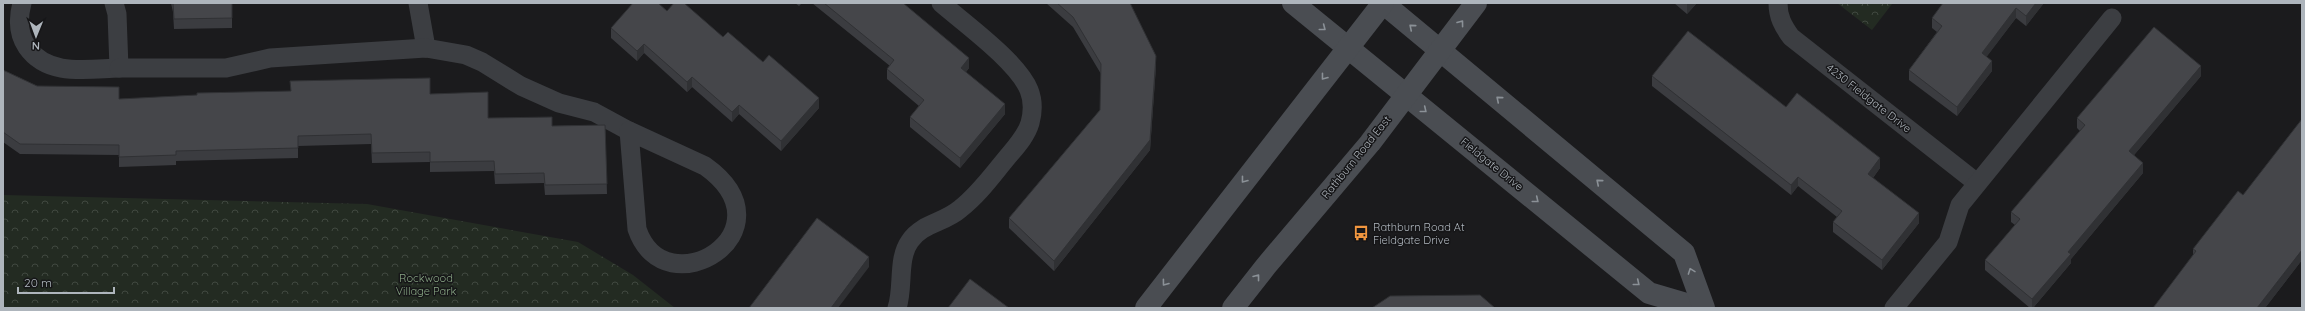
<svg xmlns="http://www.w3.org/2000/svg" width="2305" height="311" viewBox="0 0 2305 311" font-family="Quicksand,sans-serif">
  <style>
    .park { fill: url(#park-crowns) }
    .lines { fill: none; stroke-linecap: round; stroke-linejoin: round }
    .lane { stroke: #3c3e42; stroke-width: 19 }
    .secondary { stroke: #4a4d52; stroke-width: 22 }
    .wall { fill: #3b3c40 }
    .shaded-wall { fill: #303134 }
    .building { fill: #45464a; stroke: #303134 }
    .oneway { stroke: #8b9197 }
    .labels { text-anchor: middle; stroke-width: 3; stroke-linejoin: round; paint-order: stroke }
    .street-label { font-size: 11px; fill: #aeb5bc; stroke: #161618 }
    .poi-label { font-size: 11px; fill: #aeb5bc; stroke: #161618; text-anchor: start }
    .park-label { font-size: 11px; fill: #89a785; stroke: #161618 }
  </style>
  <defs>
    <pattern id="park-crowns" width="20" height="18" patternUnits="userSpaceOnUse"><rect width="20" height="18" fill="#232b22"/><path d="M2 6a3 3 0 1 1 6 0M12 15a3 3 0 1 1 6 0" fill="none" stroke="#404840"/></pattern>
  </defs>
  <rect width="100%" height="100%" fill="#1b1b1d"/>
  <g class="park">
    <polygon points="1837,3 1890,3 1892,4 1872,30"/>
    <polygon points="3,195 367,204 578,242 633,275 675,308 3,308"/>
  </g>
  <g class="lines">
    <g class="lane">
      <path d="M22,3C18,18 18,34 27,47C48,77 87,69 119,68L117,14L114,3"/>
      <polyline points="418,3 426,48"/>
      <path d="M1778,3C1778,17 1783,26 1791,37L1977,183"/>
      <polyline points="119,68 226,68 270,58 426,48 466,55 482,62 521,86 559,103 594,112 629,131"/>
      <path d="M629,131L705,166C796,231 665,311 637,229Z"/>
      <path d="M897,308C904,287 897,259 910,241C922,223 944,223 960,209C978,195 991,177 1005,160C1014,149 1026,137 1030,123C1033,112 1033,100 1029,90C1018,62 964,23 941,3"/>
      <polyline points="1894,308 1948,242 1960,205 2112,18"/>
    </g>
    <g class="secondary">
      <polyline points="1293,3 1649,293 1700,308"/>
      <polyline points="1383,3 1684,253 1704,308"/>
      <polyline points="1146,308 1383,3"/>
      <polyline points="1233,308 1266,266 1370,143 1476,3"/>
    </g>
  </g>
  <g class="wall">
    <polygon points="171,3 232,3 232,28 174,29 173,12"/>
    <polygon points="795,3 802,3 799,6"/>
    <polygon points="812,3 903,3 969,68 966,72 1005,114 960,168 910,127 910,117 919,106 887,79 887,69 890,66"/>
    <polygon points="1046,3 1130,3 1156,66 1150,150 1054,271 1009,228 1009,218 1100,110 1101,74 1073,27"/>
    <polygon points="1674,3 1697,3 1687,14"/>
    <polygon points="2044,3 2026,26 2016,18 1986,57 1992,71 1957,116 1909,80 1909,70 1937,32 1932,28 1932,18"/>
    <polygon points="667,11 723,37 763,62 819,108 781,151 739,114 732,122 692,87 687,92 644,53 637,61 611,38 611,28"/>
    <polygon points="3,70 37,86 119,99 430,94 488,118 552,126 605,125 607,194 545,195 544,183 495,184 494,171 430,172 430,162 372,163 371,144 298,146 298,158 176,161 176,165 119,167 119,155 20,154 3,142"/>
    <polygon points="1652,76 1786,107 1880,168 1873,178 1919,223 1882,270 1833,232 1833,222 1837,217 1798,186 1791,195 1652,86"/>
    <polygon points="2201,76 2134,155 2143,173 2071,259 2071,263 2033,308 2030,308 1985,270 1985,260 2015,225 2011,222 2011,212 2080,131 2077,128 2077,118"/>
    <polygon points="2193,249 2302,260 2265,308 2153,308 2193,256"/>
  </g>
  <g class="shaded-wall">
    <polygon points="1689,3 1697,3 1687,14 1687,4"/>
    <polygon points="2036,3 2044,3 2026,26 2026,16"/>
    <polygon points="2016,8 2016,18 1982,63 1982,53"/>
    <polygon points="644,44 644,53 637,61 637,51"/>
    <polygon points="1156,56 1156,66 1150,150 1054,271 1054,261"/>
    <polygon points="969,58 969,68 961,78 961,68"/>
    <polygon points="1992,61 1992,71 1957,116 1957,107"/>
    <polygon points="2201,66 2201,76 2129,161 2129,151"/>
    <polygon points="692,77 692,87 687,92 687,82"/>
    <polygon points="819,98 819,108 781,151 781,141"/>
    <polygon points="1005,104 1005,114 960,168 960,158"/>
    <polygon points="739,105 739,114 732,122 732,112"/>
    <polygon points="1880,158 1880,168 1868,184 1868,174"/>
    <polygon points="2143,163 2143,173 2071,259 2071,263 2033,308 2032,308 2032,299 2068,252"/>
    <polygon points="1798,177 1798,186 1791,195 1791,185"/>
    <polygon points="1919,213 1919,223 1882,270 1882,260"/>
    <polygon points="2302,250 2302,260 2265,308 2257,308"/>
    <polygon points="869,257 869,267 838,308 831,308"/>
  </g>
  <g class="building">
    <polygon points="173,3 232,3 232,18 174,19"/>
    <polygon points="633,3 658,3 667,11 674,3 684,3 723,37 728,32 763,62 769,55 819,98 781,141 739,105 732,112 692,77 687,82 644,44 637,51 611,28"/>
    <polygon points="824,3 903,3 969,58 961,68 1005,104 960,158 910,117 924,100 887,69 894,60"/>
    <polygon points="1057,3 1130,3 1156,56 1150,140 1054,261 1009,218 1100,110 1101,64 1073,17"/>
    <polygon points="1943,3 2036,3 2026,16 2016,8 1982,53 1992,61 1957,107 1909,70 1942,26 1932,18"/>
    <polygon points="2154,27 2201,66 2129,151 2143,163 2068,252 2071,254 2032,299 1985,260 2020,219 2011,212 2085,125 2077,118"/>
    <polygon points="1688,31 1786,107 1797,93 1880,158 1868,174 1919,213 1882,260 1833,222 1842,211 1798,177 1791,185 1652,76"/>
    <polygon points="3,70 37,86 119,87 119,99 197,95 197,93 291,91 290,81 430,78 430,94 488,92 488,118 552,117 552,126 605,125 607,184 545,185 544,173 495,174 494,161 430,162 430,152 372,153 371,134 298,136 298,148 176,151 176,155 119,157 119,145 20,144 3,132"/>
    <polygon points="2302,119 2302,250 2257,308 2153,308 2196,251 2193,249 2238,191 2243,195"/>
    <polygon points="817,218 869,257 831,308 749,308"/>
    <polygon points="970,279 1009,308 948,308"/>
    <polygon points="1480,295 1495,308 1372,308 1390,296"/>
  </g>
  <defs><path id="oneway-chevron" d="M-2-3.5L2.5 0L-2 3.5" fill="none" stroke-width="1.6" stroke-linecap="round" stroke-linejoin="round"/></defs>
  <g class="oneway">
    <use href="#oneway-chevron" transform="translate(1461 23) rotate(-53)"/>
    <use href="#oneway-chevron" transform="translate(1412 27) rotate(-140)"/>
    <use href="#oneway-chevron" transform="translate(1323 28) rotate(38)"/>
    <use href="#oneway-chevron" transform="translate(1324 77) rotate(128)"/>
    <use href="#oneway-chevron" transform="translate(1499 99) rotate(-140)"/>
    <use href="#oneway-chevron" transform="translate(1424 110) rotate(39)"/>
    <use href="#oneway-chevron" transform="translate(1244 180) rotate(128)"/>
    <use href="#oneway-chevron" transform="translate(1599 182) rotate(-140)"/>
    <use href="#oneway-chevron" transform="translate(1536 200) rotate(39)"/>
    <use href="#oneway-chevron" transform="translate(1691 271) rotate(-110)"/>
    <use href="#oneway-chevron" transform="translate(1257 277) rotate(-52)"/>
    <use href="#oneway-chevron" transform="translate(1165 283) rotate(127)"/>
    <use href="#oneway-chevron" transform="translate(1637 283) rotate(39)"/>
  </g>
  <defs>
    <symbol id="bus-bare" viewBox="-9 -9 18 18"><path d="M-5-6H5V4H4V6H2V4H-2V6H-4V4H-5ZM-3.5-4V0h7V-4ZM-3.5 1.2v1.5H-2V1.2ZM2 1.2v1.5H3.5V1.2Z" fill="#f1963f" stroke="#161618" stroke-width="2.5" paint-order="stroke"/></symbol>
  </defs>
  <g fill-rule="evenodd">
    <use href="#bus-bare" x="1350" y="222" width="22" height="22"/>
  </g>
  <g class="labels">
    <g class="street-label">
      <text transform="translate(1869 98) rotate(38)" y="4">4230 Fieldgate Drive</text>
      <text transform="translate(1356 157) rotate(-51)" y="4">Rathburn Road East</text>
      <text transform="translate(1492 164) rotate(39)" y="4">Fieldgate Drive</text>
    </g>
    <g class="poi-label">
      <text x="1373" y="231">Rathburn Road At<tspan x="1373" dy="13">Fieldgate Drive</tspan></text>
    </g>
    <g class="park-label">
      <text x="426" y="282">Rockwood<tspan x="426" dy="13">Village Park</tspan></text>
    </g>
  </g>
  <rect width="2305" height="311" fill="none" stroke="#aeb5bc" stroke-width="8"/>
  <g transform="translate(36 36) rotate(181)" stroke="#161618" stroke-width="3" paint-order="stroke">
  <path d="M0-3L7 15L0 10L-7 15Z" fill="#aeb5bc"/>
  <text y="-6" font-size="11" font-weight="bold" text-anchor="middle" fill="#aeb5bc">N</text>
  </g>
  <path d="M18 287v6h96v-6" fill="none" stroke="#aeb5bc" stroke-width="2"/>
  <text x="24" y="287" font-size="12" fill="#aeb5bc" stroke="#161618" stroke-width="3" paint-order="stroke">20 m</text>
</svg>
